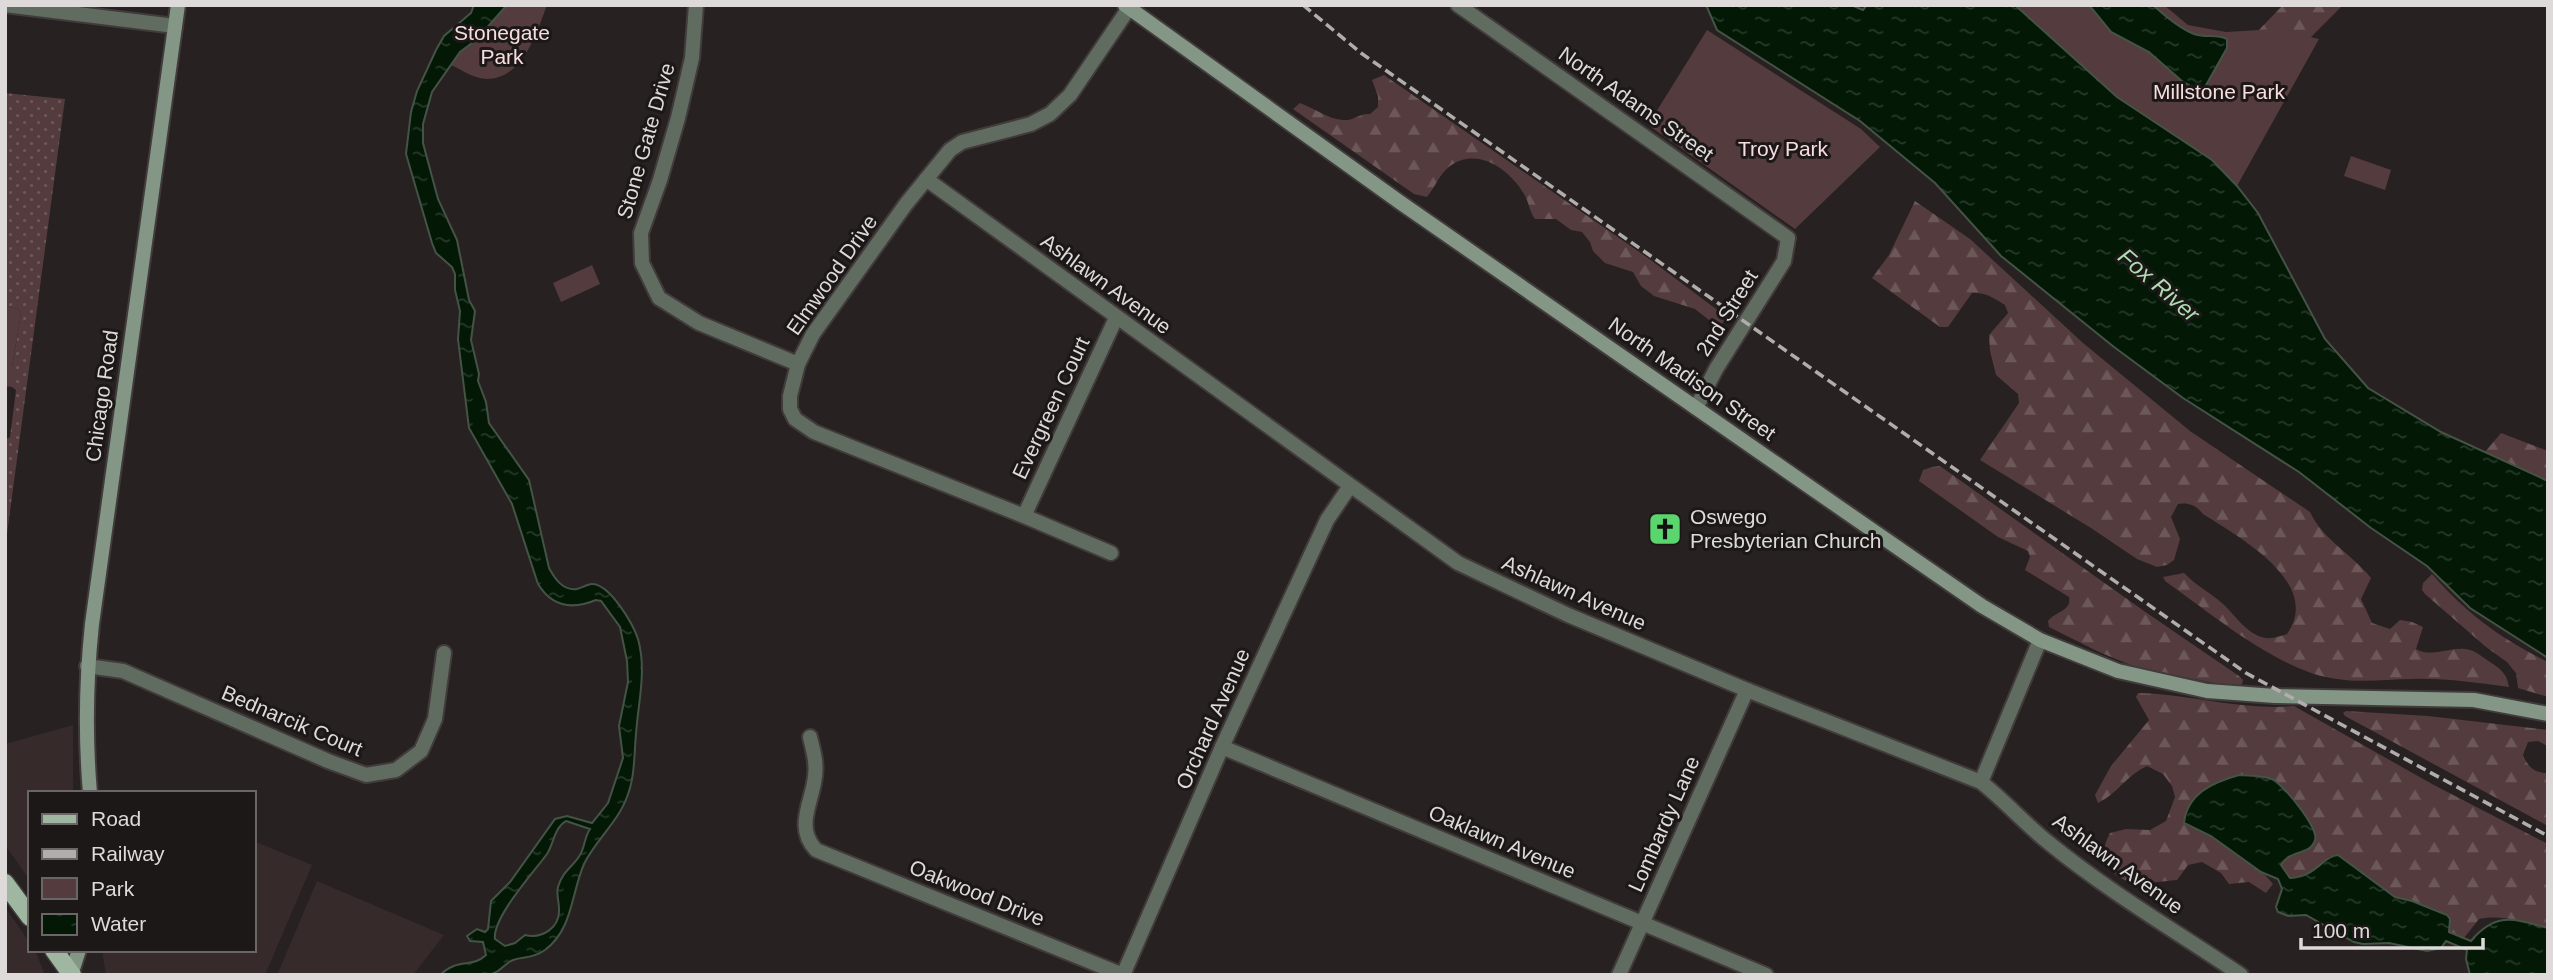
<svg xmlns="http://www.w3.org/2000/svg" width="2553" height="980" viewBox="0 0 2553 980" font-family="Arial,sans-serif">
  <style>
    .built { fill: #362a2b }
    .grass { fill: url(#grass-dots) }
    .forest { fill: url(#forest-firs) }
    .green { fill: #543b3e }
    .water { fill: url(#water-ripples); stroke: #455346; stroke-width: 2; fill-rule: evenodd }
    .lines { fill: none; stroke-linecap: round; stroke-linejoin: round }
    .street-casing { stroke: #413b3b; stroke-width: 18 }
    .secondary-casing { stroke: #413b3b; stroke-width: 18 }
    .primary-casing { stroke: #413b3b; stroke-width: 21 }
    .street { stroke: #616c61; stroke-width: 14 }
    .secondary { stroke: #849685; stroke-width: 14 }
    .primary { stroke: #9fb7a0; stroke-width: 18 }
    .rail { stroke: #b2adad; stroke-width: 3.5; stroke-dasharray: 10 5; stroke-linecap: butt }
    .labels { text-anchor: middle; stroke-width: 6; stroke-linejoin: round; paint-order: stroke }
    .park-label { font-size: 21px; fill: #f8dcde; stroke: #1d1818 }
    .street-label { font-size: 21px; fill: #dedada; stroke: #1d1818 }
    .poi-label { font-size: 21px; fill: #dedada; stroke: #1d1818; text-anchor: start }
    .water-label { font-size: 23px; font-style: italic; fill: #afdeb2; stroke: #1d1818 }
  </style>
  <defs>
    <pattern id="grass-dots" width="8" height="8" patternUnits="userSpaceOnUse" patternTransform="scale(1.75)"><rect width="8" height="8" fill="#543b3e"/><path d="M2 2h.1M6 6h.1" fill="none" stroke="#6c5759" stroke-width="1.8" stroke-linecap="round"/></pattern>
    <pattern id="forest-firs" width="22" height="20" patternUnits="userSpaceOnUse" patternTransform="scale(1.75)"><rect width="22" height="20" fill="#543b3e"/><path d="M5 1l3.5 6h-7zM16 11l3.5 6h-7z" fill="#6c5759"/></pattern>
    <pattern id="water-ripples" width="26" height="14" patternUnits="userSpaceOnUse" patternTransform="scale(1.75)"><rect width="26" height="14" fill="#031906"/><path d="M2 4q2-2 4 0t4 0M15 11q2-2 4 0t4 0" fill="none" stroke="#273a2a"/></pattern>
  </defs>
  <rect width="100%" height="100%" fill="#272121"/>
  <g class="built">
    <polygon points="73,725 73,793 30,793 30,880 5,845 5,744"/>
    <polygon points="254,841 312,865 265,975 106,975 102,950 254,950"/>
    <polygon points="317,881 444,935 413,975 277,975"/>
    <polygon points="5,907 30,943 30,950 35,950 45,975 5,975"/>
  </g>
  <polygon class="grass" points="5,93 65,99 5,549 5,440 10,437 16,390 12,387 12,367 21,314 18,309 5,306"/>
  <g class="forest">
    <polygon points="2283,5 2343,5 2303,45 2256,33"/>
    <path d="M1384,75L1648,258L1728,318L1718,327L1695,309L1654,296L1641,286L1633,272L1605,263L1593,251L1590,242L1582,232L1571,230L1556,219H1535C1529,211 1529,202 1524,194C1510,170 1478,146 1450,166C1440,173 1435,187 1427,197L1414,194L1293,109L1300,103C1314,108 1328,119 1343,120C1354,121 1359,113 1370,114L1378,107V96L1372,80Z"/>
    <path d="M1915,201L1970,239L2083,343L2190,431L2310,512C2323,540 2352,554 2371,578L2361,599L2372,623L2390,629L2400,620L2412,622L2423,627L2416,649C2430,658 2450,647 2466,649C2475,650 2482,657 2490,662C2501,669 2507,674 2509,687C2477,683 2445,678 2412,679C2388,679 2361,683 2337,679C2280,672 2212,614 2165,581L2163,577L2184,573C2196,586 2211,593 2223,604C2236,616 2247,635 2266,638C2272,639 2281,636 2287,634C2323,583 2239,537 2203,514C2197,506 2189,502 2178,504L2171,517L2180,539L2174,560L2167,565L2157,567L2137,559L2091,528L1980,460L2019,403L2018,394L1996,375L1990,351L1989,335L2008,313L2005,305C1994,298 1986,292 1972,293L1948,327H1940L1872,278L1889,255Z"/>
    <polygon points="2501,433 2548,451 2548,481 2485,452"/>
    <path d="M1940,466L2144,611L2239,676L2243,680L2242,684L2235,687L2138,668L2099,652L2049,627L2048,621C2056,611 2072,611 2069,597L2025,570L2030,557L2028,551L1998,537L1919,481L1923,470L1932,467Z"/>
    <path d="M2432,574C2466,613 2501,639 2548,662V697L2518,688L2516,673L2507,662L2486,647L2425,594L2422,590L2423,583Z"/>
    <path d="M2138,693C2190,694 2241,711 2294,706L2432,784L2548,844V928C2525,922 2502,914 2479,919L2464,938L2449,932L2419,904L2396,897L2330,856L2315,871L2290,879L2281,865L2287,856L2295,853L2291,799L2281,785L2225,779L2194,797L2188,826C2215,834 2256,862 2273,884L2266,893L2249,882L2229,884L2221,873L2202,862L2188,865L2177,880C2152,882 2121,891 2108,864C2102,853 2104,844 2110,833L2126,829L2150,830L2166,821L2175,797L2172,786L2163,774L2147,766C2127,775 2117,794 2098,803L2095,795L2111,766L2149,720L2136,697Z"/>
    <path d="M2346,711L2428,716L2548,730V746L2538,741L2528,742L2523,755C2528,767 2534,773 2548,773V826L2345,716L2343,713Z"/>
  </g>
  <g class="green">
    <path d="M507,5H547C537,32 523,79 487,79C475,79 462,70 451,65L460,52L476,40Z"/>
    <polygon points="2016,5 2164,5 2188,25 2226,32 2276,29 2319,39 2237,186 2212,160 2117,97"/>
    <polygon points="1707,30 1861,129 1880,147 1795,229 1648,125"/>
    <polygon points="2351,156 2391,170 2385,190 2344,176"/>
    <polygon points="592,265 600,284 561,302 553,283"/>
    <polygon points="5,306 18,309 21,314 12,367 12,387 5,386"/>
  </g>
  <g class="water">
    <path d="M474,5H507L476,40L460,52L432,92L423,124V143L438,199L457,240L469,300L475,311L471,340L479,374L478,381L486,402L489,423L529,480L549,568C555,579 563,591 577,589C582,588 587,584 592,584C610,584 633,624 638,639C647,671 638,703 636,734C634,756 635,777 627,797C618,822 595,841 584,864C571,894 573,929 545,950C531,960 521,956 511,961C506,964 502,968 498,971C483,980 457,975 440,975C459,957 471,969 486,955L483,942L470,941L467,936L477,929L485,932L488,929L491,901L510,882L555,819L567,816L592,823L608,803L623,758L619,726L628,682L627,661L620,627L601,601L596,600C572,610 552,607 538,584L512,504L469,428L458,339L460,311L455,290V274L452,267L436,253L432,243L406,154L411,112L417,91L436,50L444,36L471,13ZM566,821L590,829C584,838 585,847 580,855C573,867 563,870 558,887C556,894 559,901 559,909C560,928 542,939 525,935L515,943L505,946L495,939C492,918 534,872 547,854C554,843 554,828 566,821Z"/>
    <polygon points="1706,5 1851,5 1863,10 1867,5 2015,5 2117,97 2212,160 2237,186 2258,213 2325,339 2368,388 2441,432 2548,481 2548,658 2470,608 2427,566 2371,528 2299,472 2183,398 2114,347 2001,256 1935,183 1860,121 1717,30"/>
    <path d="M2089,5H2153C2165,16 2179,28 2194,34C2205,38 2217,34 2227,39V48L2205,87L2196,89L2183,82L2149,52L2111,32Z"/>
    <path d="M2239,775C2250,776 2262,775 2272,779C2283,784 2319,828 2315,840C2310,856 2290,849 2281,865L2290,878C2316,877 2323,856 2338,855L2395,897L2412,901L2447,915L2450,919L2449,932L2471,941C2496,911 2515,919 2548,928V975H2470L2466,959L2467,950L2446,941L2441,948L2427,951L2389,943L2363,944L2354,942L2306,915L2288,916L2278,912L2276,907L2282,889L2278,879L2261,872L2211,836L2184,823C2187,793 2214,782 2239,775Z"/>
  </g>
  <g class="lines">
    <defs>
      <g id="street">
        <polyline points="5,5 175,26"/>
        <polyline points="696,5 692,58 678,118 660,180 641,233 642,263 659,298 699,323 798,364"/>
        <polyline points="1458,5 1788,238 1784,261 1716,369 1696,408"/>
        <path d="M926,179L1458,563L1568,615L1747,690L1981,782C2005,801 2025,824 2049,843C2109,892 2177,932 2241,975"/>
        <polyline points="1024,516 1116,318"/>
        <polyline points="1111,553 1024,516 814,432 795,419 790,409 790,396 798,364 813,334 906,204 950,150 962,142 1031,124 1050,114 1070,95 1129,8"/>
        <polyline points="87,666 123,671 328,761 366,775 396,770 421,751 435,719 444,653"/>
        <path d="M810,737C813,750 817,762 815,776C813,801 794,827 816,850L1123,975"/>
        <polyline points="1222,747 1766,975"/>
        <polyline points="1981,782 2040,640"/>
        <polyline points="1123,975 1222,747 1327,520 1350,486"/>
        <polyline points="1619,975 1747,690"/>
      </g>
      <g id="secondary">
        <polyline points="1125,5 1401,203 1843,510 1982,606 2040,640 2118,671 2207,691 2275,696 2474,700 2548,714"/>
        <path d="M90,793C85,735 86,681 92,624L178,5"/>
        <polyline points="71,975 79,950"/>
      </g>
      <g id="primary">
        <polyline points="5,883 30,917"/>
        <polyline points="54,950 72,975"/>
      </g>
    </defs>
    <use href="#street" class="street-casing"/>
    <use href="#secondary" class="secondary-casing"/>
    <use href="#primary" class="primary-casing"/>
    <use href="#street" class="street"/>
    <use href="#secondary" class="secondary"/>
    <use href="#primary" class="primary"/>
    <polyline class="rail" points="1303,5 1361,53 2246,673 2548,836"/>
  </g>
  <defs>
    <symbol id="church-square" viewBox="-11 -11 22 22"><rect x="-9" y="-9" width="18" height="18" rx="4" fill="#5bd56e" stroke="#1d1818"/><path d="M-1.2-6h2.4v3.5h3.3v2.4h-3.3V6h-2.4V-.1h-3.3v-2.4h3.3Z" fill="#111"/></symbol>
  </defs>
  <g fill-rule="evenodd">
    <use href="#church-square" x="1646" y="510" width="38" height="38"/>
  </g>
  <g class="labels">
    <g class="park-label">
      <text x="502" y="40">Stonegate<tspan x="502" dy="24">Park</tspan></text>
      <text x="2219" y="99">Millstone Park</text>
      <text x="1783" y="156">Troy Park</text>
    </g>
    <g class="street-label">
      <text transform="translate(1636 104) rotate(35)" y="7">North Adams Street</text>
      <text transform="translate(646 141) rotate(-74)" y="7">Stone Gate Drive</text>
      <text transform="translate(832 275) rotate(-55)" y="7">Elmwood Drive</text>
      <text transform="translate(1106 284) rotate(36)" y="7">Ashlawn Avenue</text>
      <text transform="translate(1727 313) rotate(-58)" y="7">2nd Street</text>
      <text transform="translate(1692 379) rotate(35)" y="7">North Madison Street</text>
      <text transform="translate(102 396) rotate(-82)" y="7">Chicago Road</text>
      <text transform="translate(1051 408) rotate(-65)" y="7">Evergreen Court</text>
      <text transform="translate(1574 593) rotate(24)" y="7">Ashlawn Avenue</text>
      <text transform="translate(1213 719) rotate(-66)" y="7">Orchard Avenue</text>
      <text transform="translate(292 721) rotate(23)" y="7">Bednarcik Court</text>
      <text transform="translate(1664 824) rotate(-66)" y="7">Lombardy Lane</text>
      <text transform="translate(1502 842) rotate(23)" y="7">Oaklawn Avenue</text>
      <text transform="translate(2118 864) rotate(36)" y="7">Ashlawn Avenue</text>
      <text transform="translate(977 893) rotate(22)" y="7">Oakwood Drive</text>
    </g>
    <g class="poi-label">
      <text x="1690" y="524">Oswego<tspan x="1690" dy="24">Presbyterian Church</tspan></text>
    </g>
    <g class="water-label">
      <text transform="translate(2159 285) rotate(41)" y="8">Fox River</text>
    </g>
  </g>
  <rect width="2553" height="980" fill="none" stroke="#dedada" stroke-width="14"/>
  <rect x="28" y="791" width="228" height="161" fill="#1d1818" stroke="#6a6666" stroke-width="2"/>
  <rect x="42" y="814" width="35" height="10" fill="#9fb7a0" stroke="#6a6666" stroke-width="2"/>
  <text x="91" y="826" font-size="21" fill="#dedada">Road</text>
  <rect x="42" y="849" width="35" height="10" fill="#b2adad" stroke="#6a6666" stroke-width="2"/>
  <text x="91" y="861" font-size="21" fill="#dedada">Railway</text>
  <rect x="42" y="878" width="35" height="21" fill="#543b3e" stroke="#6a6666" stroke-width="2"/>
  <text x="91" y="896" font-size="21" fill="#dedada">Park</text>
  <rect x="42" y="914" width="35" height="21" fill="url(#water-ripples)" stroke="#6a6666" stroke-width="2"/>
  <text x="91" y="931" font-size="21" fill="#dedada">Water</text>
  <path d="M2301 938v10h182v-10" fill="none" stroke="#dedada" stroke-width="3.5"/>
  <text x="2312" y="938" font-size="21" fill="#dedada" stroke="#1d1818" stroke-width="5" paint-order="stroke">100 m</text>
</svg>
